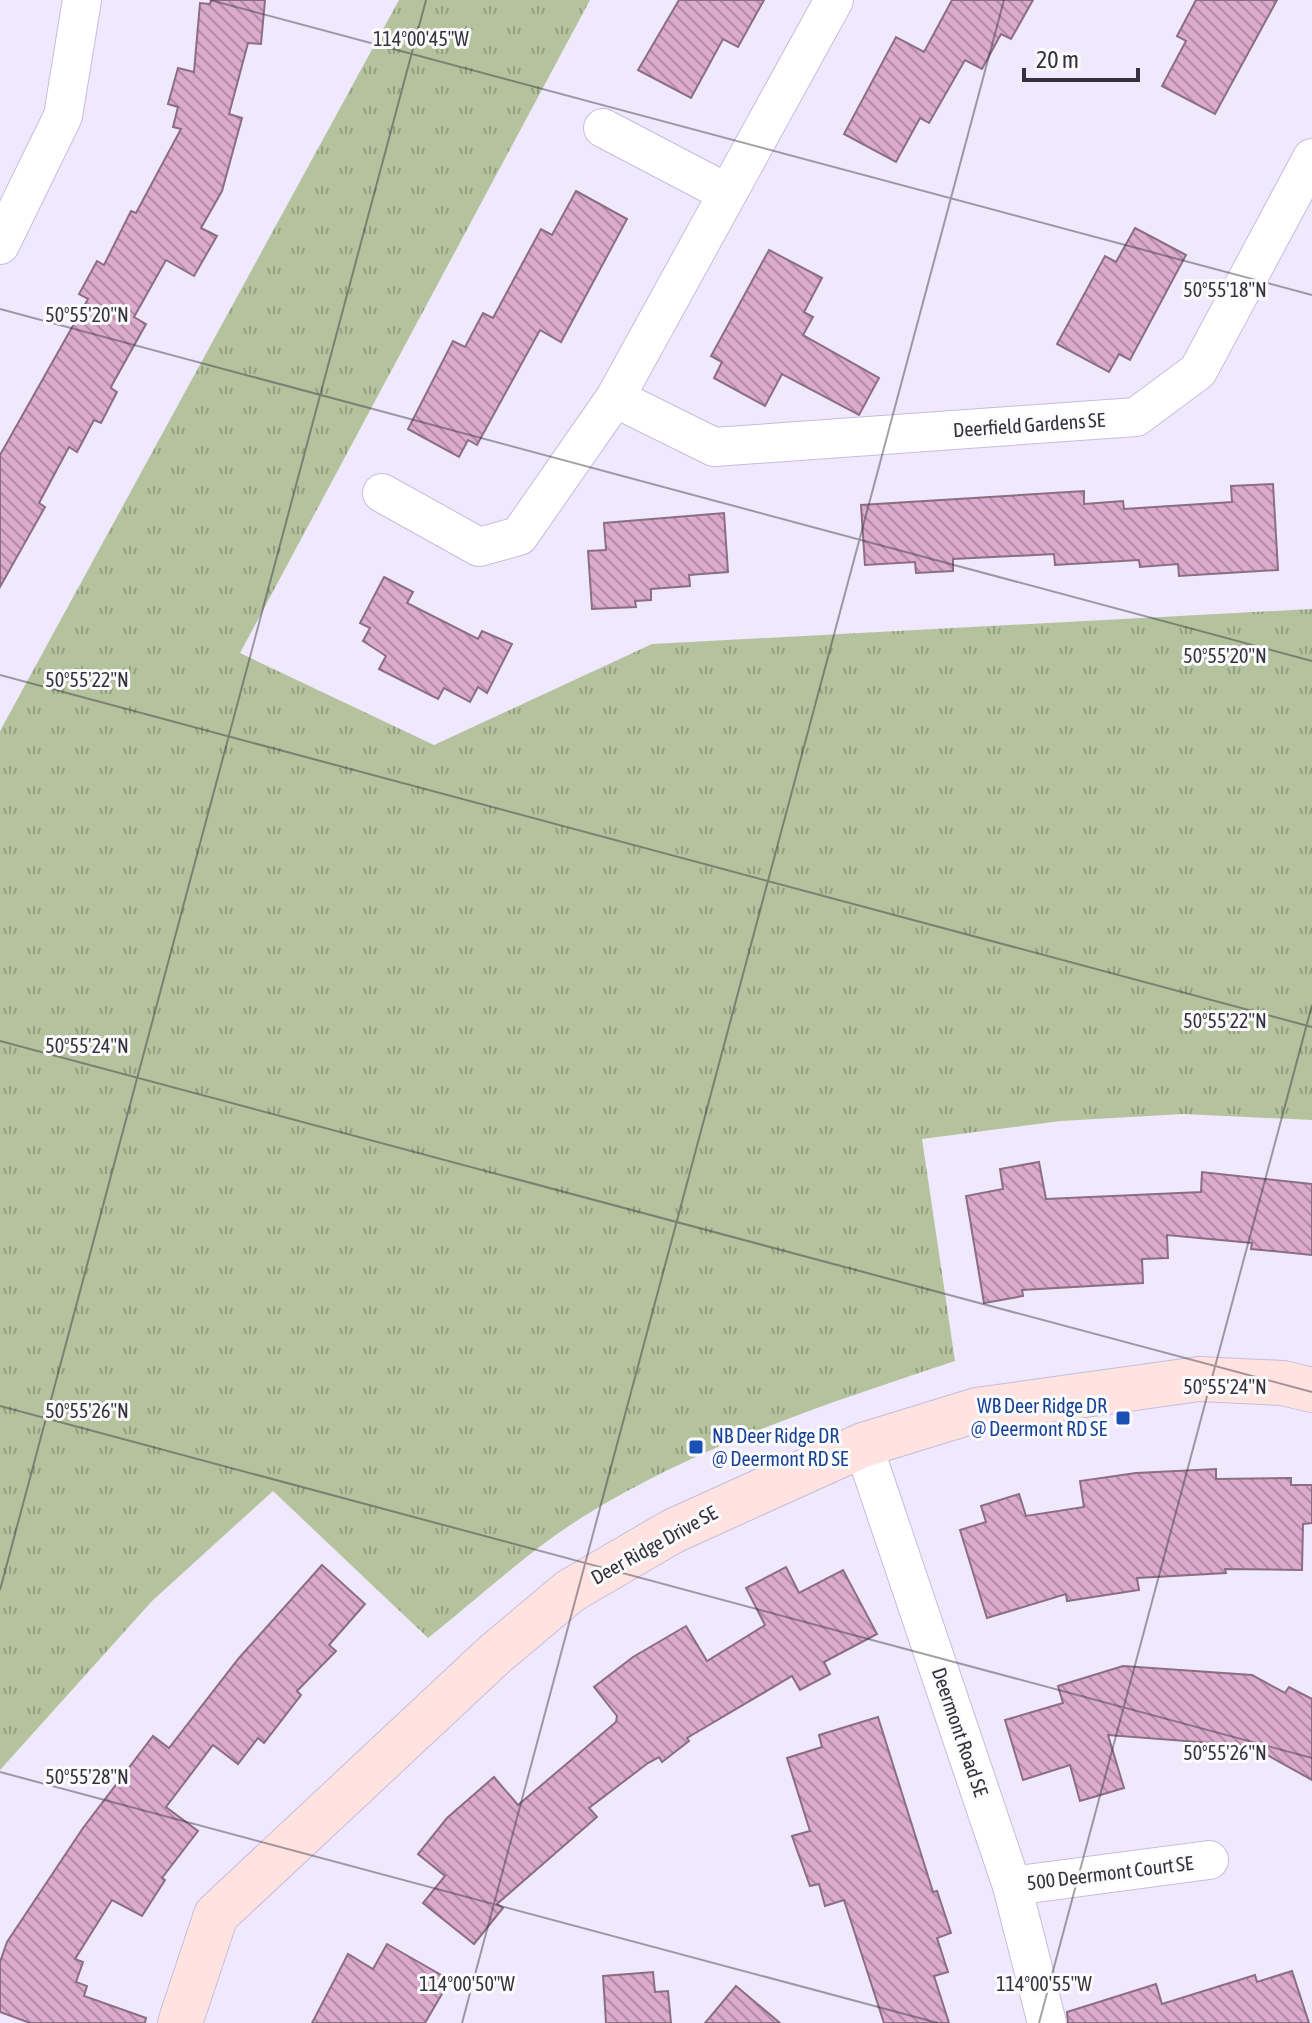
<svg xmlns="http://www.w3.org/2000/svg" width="1312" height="2023" viewBox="0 0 1312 2023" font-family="'Asap Condensed',sans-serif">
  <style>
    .park { fill: url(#park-tufts) }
    .building { fill: url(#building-back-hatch); stroke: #8b6e82; stroke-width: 2 }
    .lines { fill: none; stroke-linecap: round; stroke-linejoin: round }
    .street-casing { stroke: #c7bcdd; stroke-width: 40 }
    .secondary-casing { stroke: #c7bcdd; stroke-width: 46 }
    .street { stroke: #fff; stroke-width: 38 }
    .secondary { stroke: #fee3e1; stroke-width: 44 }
    .ticks { fill: none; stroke: #36313e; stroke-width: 2; stroke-opacity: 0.45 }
    .transit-dot { fill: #1a4fb4; stroke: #fbfbfb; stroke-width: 3 }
    .labels { text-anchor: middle; stroke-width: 6; stroke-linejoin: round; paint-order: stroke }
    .street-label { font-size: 20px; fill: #36313e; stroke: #fbfbfb }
    .transit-label { font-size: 20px; fill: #164399; stroke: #fbfbfb; text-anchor: end }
    .ticks-label { font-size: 20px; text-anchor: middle; fill: #36313e; stroke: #fbfbfb; stroke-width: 6; stroke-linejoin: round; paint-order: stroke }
  </style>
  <defs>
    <pattern id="park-tufts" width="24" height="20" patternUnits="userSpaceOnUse" patternTransform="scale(2)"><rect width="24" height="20" fill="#b4c39d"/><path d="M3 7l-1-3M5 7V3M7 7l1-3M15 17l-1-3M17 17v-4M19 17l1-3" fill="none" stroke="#939f81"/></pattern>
    <pattern id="building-back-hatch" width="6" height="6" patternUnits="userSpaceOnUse" patternTransform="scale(2)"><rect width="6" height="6" fill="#dbaacc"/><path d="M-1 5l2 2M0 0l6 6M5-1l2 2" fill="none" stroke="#b28ba7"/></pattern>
  </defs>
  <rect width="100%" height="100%" fill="#f0e9fe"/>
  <path class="park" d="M399,0H590L240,653L434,745L652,644L1312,609V1120L1183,1114L1061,1121L922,1139L955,1361C826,1404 698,1445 581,1518C527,1552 479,1598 428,1638L273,1491L152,1601L0,1770V731Z"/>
  <g class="building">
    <polygon points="211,0 265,0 261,44 248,43 229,114 242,118 222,191 201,228 217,236 194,276 166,260 134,317 146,324 112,385 111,388 117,392 101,423 94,420 77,452 69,447 39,503 45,507 0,587 0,455 88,299 79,294 97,261 104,265 131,211 136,213 181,129 173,127 178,107 168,104 178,68 194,72 200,3 210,4"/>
    <polygon points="679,0 764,0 738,47 723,39 691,98 638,70"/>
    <polygon points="952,0 1033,0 1011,39 1001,34 982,69 965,60 929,123 920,118 896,162 844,134 896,37 924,52"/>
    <polygon points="1196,0 1277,0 1215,114 1162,86 1186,41 1177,36"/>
    <polygon points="576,191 627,219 561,342 540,330 477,445 468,440 459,457 408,429 453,341 465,347 483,313 493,318 541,229 552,235"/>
    <polygon points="1135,228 1186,255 1130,360 1119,354 1109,372 1057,344 1105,256 1116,262"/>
    <polygon points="769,250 822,278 804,312 813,317 803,335 879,378 859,415 782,374 765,406 714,378 722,362 711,356"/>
    <polygon points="1273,484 1278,570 1179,576 1178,564 1140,567 1139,560 1055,565 1054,554 953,559 953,571 916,573 915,562 865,565 861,505 1084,491 1084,504 1123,501 1124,509 1232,502 1231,486"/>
    <polygon points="724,513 728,572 689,575 690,586 651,589 651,600 635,601 636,607 592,609 588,551 606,550 604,523"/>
    <polygon points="384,577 413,592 407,603 478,639 482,631 512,644 487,693 478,687 470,702 444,688 438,699 379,669 386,656 363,641 370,628 360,623"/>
    <polygon points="1039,1162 1046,1199 1201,1192 1202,1172 1312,1184 1312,1255 1251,1249 1252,1243 1167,1235 1168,1258 1142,1259 1143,1283 1022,1290 1023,1296 984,1303 966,1196 1003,1189 1000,1169"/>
    <polygon points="1216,1469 1216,1479 1291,1478 1291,1485 1312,1485 1312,1523 1303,1524 1302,1570 1225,1569 1226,1573 1137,1578 1139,1590 1067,1601 1066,1594 987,1618 960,1530 986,1522 981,1506 1019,1494 1026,1516 1084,1507 1080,1481 1136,1473"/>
    <polygon points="322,1565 365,1604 329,1645 336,1651 297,1691 301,1695 264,1743 258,1738 238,1764 213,1745 166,1807 198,1831 162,1878 165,1880 142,1916 112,1900 75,1959 83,1962 76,1982 87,1986 84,1996 146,2018 145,2023 30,2023 0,2012 0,1962 7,1942 83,1828 153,1736 169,1748 239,1658"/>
    <polygon points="786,1567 799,1593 843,1570 877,1634 824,1662 830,1674 800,1690 792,1676 687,1738 689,1741 662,1762 659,1757 648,1763 589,1808 597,1817 497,1904 503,1908 474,1944 423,1903 445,1876 418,1854 447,1818 494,1777 518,1805 616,1722 617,1716 594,1687 633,1657 686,1626 707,1661 765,1625 746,1588"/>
    <polygon points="1123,1666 1252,1675 1285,1693 1289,1687 1312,1699 1312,1780 1251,1746 1108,1735 1124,1788 1080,1801 1070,1765 1023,1780 1005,1720 1063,1703 1058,1686"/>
    <polygon points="878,1717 933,1892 937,1891 951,1933 937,1938 948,1972 934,1976 949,2023 884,2023 844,1900 825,1906 819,1884 810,1886 792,1836 810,1831 787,1758 822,1747 819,1735"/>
    <polygon points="387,1944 450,1980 425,2023 312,2023 348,1954 373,1969"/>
    <polygon points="1292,1971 1309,2023 1068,2023 1067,2012 1156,1984 1162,2004 1255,1975 1257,1982"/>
    <polygon points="653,1972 655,1992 668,1991 671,2023 606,2023 603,1976"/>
    <polygon points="736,1986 780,2023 705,2023"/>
  </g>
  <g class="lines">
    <defs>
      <g id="street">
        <polyline points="603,128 727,193"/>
        <polyline points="0,245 63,116 82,0"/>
        <polyline points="615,398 714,447 1136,417 1198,371 1312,158"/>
        <polyline points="382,493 479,547 519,536 615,398 834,0"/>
        <polyline points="863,1445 1012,1886 1047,2023"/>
        <polyline points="1012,1886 1209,1860"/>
      </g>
      <polyline id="secondary" points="180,2023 216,1915 494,1655 570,1591 673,1531 863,1445 977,1410 1199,1379 1283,1383 1312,1390"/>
    </defs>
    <use href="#street" class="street-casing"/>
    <use href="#secondary" class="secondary-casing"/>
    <use href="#street" class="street"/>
    <use href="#secondary" class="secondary"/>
  </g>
  <path class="ticks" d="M210,0L1312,295M0,309L1312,661M0,675L1312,1027M0,1041L1312,1392M0,1406L1312,1758M0,1590L426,0M0,1772L938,2023M462,2023L1004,0M1039,2023L1312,1005"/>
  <g class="transit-dot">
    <rect x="1115" y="1410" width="16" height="16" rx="4"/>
    <rect x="688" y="1439" width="16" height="16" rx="4"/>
  </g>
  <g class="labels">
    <g class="street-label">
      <text transform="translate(1029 425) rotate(-4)" y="7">Deerfield Gardens SE</text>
      <text transform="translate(654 1545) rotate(-29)" y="7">Deer Ridge Drive SE</text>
      <text transform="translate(960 1732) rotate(71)" y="7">Deermont Road SE</text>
      <text transform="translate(1110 1873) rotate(-7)" y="7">500 Deermont Court SE</text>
    </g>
    <g class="transit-label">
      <text x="1107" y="1413">WB Deer Ridge DR<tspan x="1107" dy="23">@ Deermont RD SE</tspan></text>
      <text x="712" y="1443" text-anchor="start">NB Deer Ridge DR<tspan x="712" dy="23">@ Deermont RD SE</tspan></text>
    </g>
  </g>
  <g class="ticks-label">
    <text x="421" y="46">114°00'45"W</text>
    <text x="1225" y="297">50°55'18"N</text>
    <text x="87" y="322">50°55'20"N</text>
    <text x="1225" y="663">50°55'20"N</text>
    <text x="87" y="687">50°55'22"N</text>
    <text x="1225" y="1028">50°55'22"N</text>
    <text x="87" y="1053">50°55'24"N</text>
    <text x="1225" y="1394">50°55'24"N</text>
    <text x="87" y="1418">50°55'26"N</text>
    <text x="1225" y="1760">50°55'26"N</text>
    <text x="87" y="1784">50°55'28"N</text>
    <text x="467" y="1991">114°00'50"W</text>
    <text x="1044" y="1991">114°00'55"W</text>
  </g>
  <path d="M1024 68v12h114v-12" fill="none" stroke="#36313e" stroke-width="4"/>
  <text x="1036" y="68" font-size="24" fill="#36313e" stroke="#fbfbfb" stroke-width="6" paint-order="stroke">20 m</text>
</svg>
